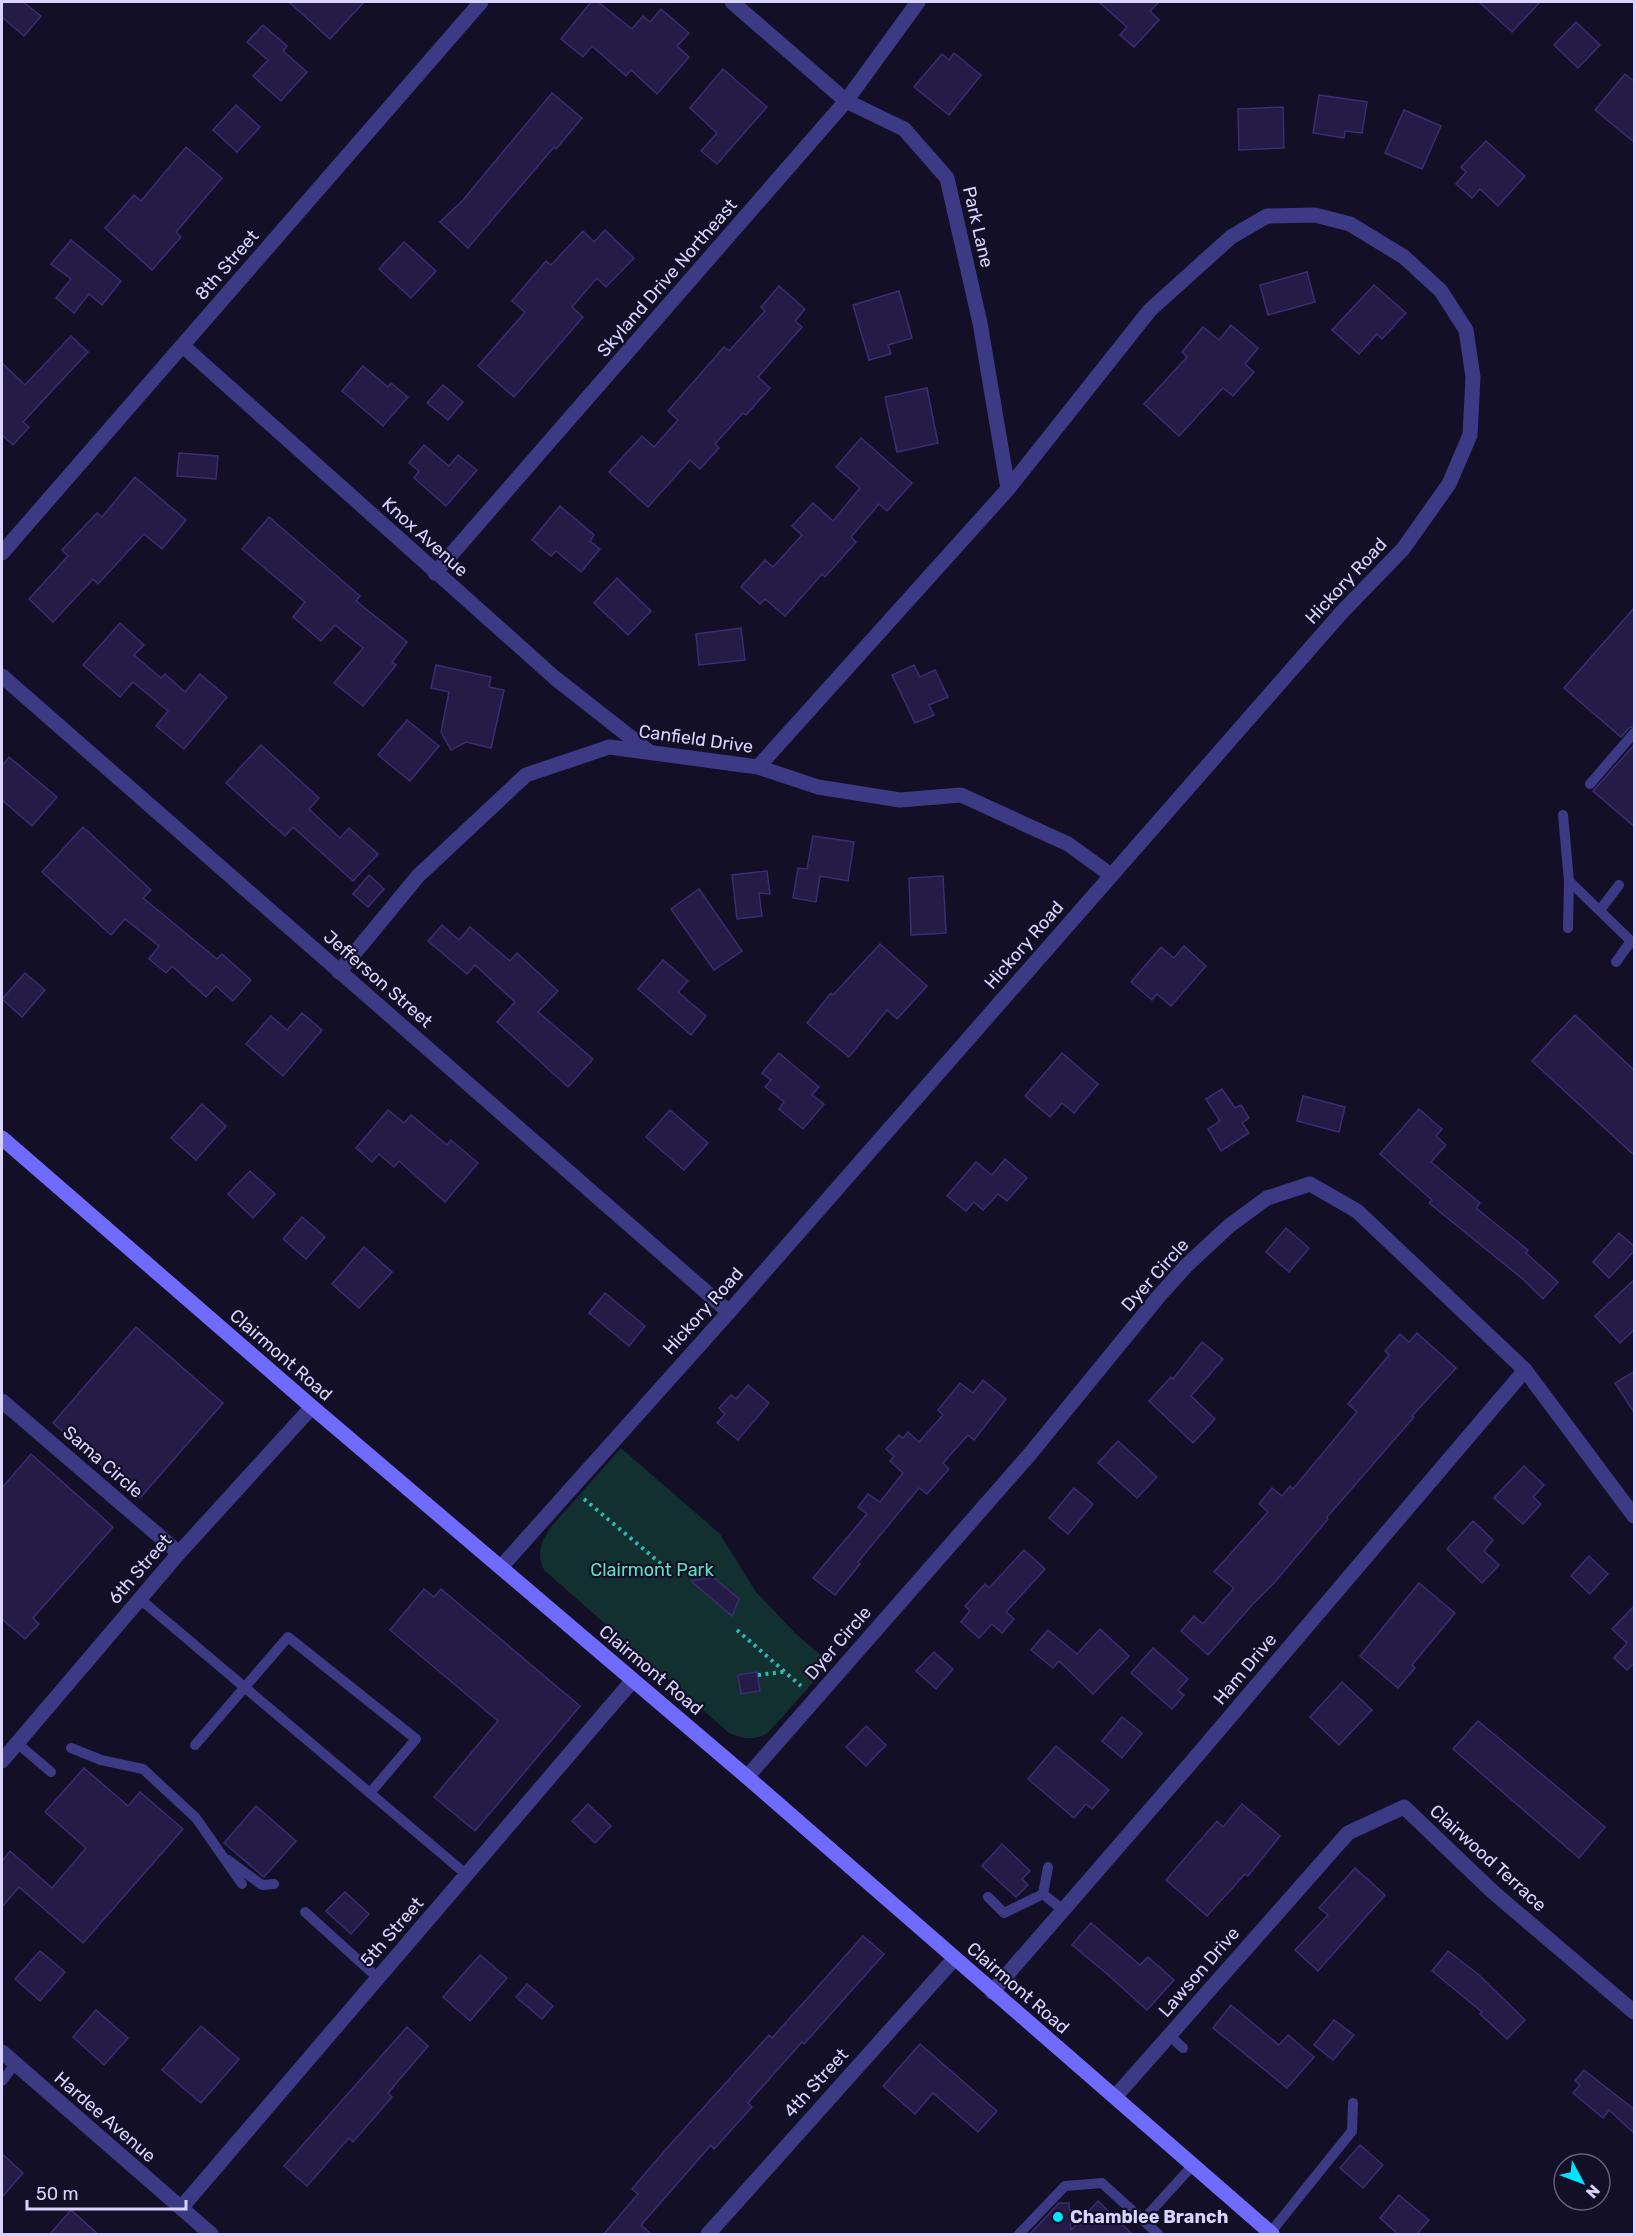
<svg xmlns="http://www.w3.org/2000/svg" width="1636" height="2236" viewBox="0 0 1636 2236" font-family="Rubik,sans-serif">
  <style>
    .green { fill: #12302f }
    .building { fill: #241b47; stroke: #3b2d73; stroke-width: 1.5 }
    .lines { fill: none; stroke-linecap: round; stroke-linejoin: round }
    .path { stroke: #2fb8b0; stroke-width: 4; stroke-dasharray: 3 4.5; stroke-linecap: butt }
    .lane { stroke: #3d3a85; stroke-width: 10 }
    .street { stroke: #3d3a85; stroke-width: 15 }
    .secondary { stroke: #6f6bff; stroke-width: 15 }
    .poi-dot { fill: #00e5ff; stroke: #130f26; stroke-width: 2 }
    .labels { text-anchor: middle; stroke-width: 4.5; stroke-linejoin: round; paint-order: stroke }
    .street-label { font-size: 18px; fill: #d9d4ff; stroke: #130f26 }
    .park-label { font-size: 18px; fill: #5fe0c0; stroke: #130f26 }
    .poi-label { font-size: 18px; font-weight: bold; fill: #d9d4ff; stroke: #130f26; text-anchor: start }
  </style>
  <rect width="100%" height="100%" fill="#130f26"/>
  <path class="green" d="M621,1448L720,1534L756,1592L797,1635L830,1663L768,1733C754,1741 743,1739 729,1733L544,1570C536,1553 541,1542 551,1527Z"/>
  <g class="building">
    <polygon points="2,2 23,2 41,16 24,36 2,17"/>
    <polygon points="289,2 364,2 330,39"/>
    <polygon points="591,2 598,2 632,29 643,16 650,22 661,9 689,33 677,46 689,57 657,94 631,70 626,76 592,46 583,57 561,39"/>
    <polygon points="1099,2 1159,2 1150,11 1159,20 1134,47 1120,35 1127,27"/>
    <polygon points="1479,2 1540,2 1512,32"/>
    <polygon points="1576,22 1600,45 1578,68 1554,45"/>
    <polygon points="263,25 287,46 283,51 307,72 281,101 253,76 268,60 247,42"/>
    <polygon points="954,53 981,75 949,115 914,87 942,54 949,60"/>
    <polygon points="723,69 767,107 717,164 701,151 717,133 690,108"/>
    <polygon points="1625,74 1635,82 1635,143 1595,110"/>
    <polygon points="552,93 582,118 556,149 554,147 468,248 440,222 463,200"/>
    <polygon points="1319,95 1367,102 1362,133 1345,131 1344,138 1313,133"/>
    <polygon points="236,105 260,127 237,152 213,130"/>
    <polygon points="1283,107 1284,148 1239,150 1238,109"/>
    <polygon points="1404,110 1441,126 1422,169 1385,153"/>
    <polygon points="1486,141 1525,176 1498,206 1480,189 1472,198 1456,184 1466,172 1461,167"/>
    <polygon points="186,147 222,178 176,232 181,237 152,270 105,228 134,195 141,201"/>
    <polygon points="605,230 634,258 606,287 597,278 572,307 583,317 514,397 478,366 525,312 512,301 546,261 551,265 583,231 594,242"/>
    <polygon points="71,240 121,281 102,305 89,294 74,313 56,298 71,279 51,264"/>
    <polygon points="404,242 436,271 411,298 379,269"/>
    <polygon points="1307,272 1315,302 1268,315 1260,285"/>
    <polygon points="1374,285 1406,313 1382,339 1377,334 1359,354 1332,330"/>
    <polygon points="779,286 805,309 795,321 802,327 758,377 770,388 746,415 743,413 715,444 719,448 700,469 690,460 648,507 609,472 642,436 654,447 678,420 668,411 724,347 729,351 765,311 761,307"/>
    <polygon points="899,291 912,338 888,345 891,354 869,360 853,305"/>
    <polygon points="1231,325 1258,348 1245,364 1254,372 1233,396 1223,388 1179,436 1144,404 1187,357 1182,352 1203,327 1219,340"/>
    <polygon points="71,336 88,352 23,422 29,427 13,445 2,435 2,363 25,385"/>
    <polygon points="363,366 388,387 391,383 408,397 383,426 342,391"/>
    <polygon points="443,385 463,402 448,420 427,403"/>
    <polygon points="927,388 938,443 897,452 885,397"/>
    <polygon points="861,438 912,483 887,511 879,504 851,537 856,542 825,577 822,574 785,616 765,599 760,604 741,587 765,560 773,567 802,535 792,526 813,503 833,521 860,488 836,467"/>
    <polygon points="424,445 449,466 458,455 477,470 446,506 414,478 419,471 409,463"/>
    <polygon points="179,453 218,456 216,479 177,476"/>
    <polygon points="135,477 186,520 162,549 144,534 98,584 93,579 53,622 29,599 68,556 62,550 97,513 102,517"/>
    <polygon points="560,506 594,535 590,541 600,549 581,572 556,551 551,556 532,540"/>
    <polygon points="269,517 360,596 356,601 407,642 392,662 396,665 363,706 334,683 363,648 335,625 321,641 293,617 305,602 242,549"/>
    <polygon points="617,578 651,611 628,635 594,603"/>
    <polygon points="1635,607 1635,726 1629,728 1621,737 1564,688"/>
    <polygon points="120,623 144,645 134,655 161,678 165,674 185,692 200,674 227,697 184,749 156,726 168,711 133,682 120,697 83,665"/>
    <polygon points="741,628 745,660 699,665 696,634"/>
    <polygon points="436,665 491,677 489,687 504,690 491,748 466,742 451,750 441,732 449,692 431,688"/>
    <polygon points="914,665 920,677 935,670 948,697 929,705 934,715 915,723 892,675"/>
    <polygon points="407,720 439,746 410,781 378,755"/>
    <polygon points="1635,744 1635,827 1593,791"/>
    <polygon points="261,745 319,798 309,809 340,838 349,828 378,854 353,881 293,827 285,836 226,783"/>
    <polygon points="9,757 57,797 32,826 2,800 2,766"/>
    <polygon points="83,827 151,890 143,898 217,959 222,954 251,980 233,1001 216,986 206,997 172,966 166,973 149,959 159,946 125,919 111,935 42,872"/>
    <polygon points="813,836 854,842 848,881 820,876 816,902 793,898 798,868 807,869"/>
    <polygon points="767,871 770,894 759,893 762,916 737,919 732,875"/>
    <polygon points="369,875 384,889 368,907 353,894"/>
    <polygon points="943,876 946,933 911,935 909,878"/>
    <polygon points="699,889 742,951 714,970 671,909"/>
    <polygon points="442,925 459,940 470,927 510,961 517,953 558,991 538,1012 593,1059 568,1087 497,1022 515,1002 475,965 467,974 428,941"/>
    <polygon points="880,944 927,986 897,1019 887,1010 849,1057 807,1023 831,993 833,995"/>
    <polygon points="1184,946 1206,966 1171,1006 1157,994 1152,1000 1131,982 1161,947 1174,958"/>
    <polygon points="663,960 688,981 678,992 706,1016 691,1035 638,989"/>
    <polygon points="25,973 45,990 22,1017 2,999"/>
    <polygon points="302,1013 322,1030 283,1076 246,1044 271,1016 287,1030"/>
    <polygon points="1575,1015 1635,1071 1635,1156 1532,1061"/>
    <polygon points="779,1053 819,1087 812,1095 824,1104 803,1129 779,1109 784,1102 765,1087 771,1080 762,1073"/>
    <polygon points="1062,1053 1098,1084 1074,1113 1062,1103 1050,1117 1025,1096"/>
    <polygon points="1222,1089 1235,1108 1241,1105 1249,1118 1242,1123 1249,1133 1221,1151 1208,1129 1220,1121 1206,1099"/>
    <polygon points="1303,1096 1345,1107 1339,1132 1297,1121"/>
    <polygon points="202,1104 226,1126 196,1160 171,1138"/>
    <polygon points="1419,1109 1442,1129 1436,1136 1446,1145 1431,1162 1480,1203 1476,1208 1528,1250 1526,1253 1558,1282 1543,1299 1524,1280 1429,1203 1432,1200 1380,1154"/>
    <polygon points="388,1110 404,1123 411,1115 447,1145 451,1140 478,1163 445,1202 399,1161 394,1167 379,1154 372,1162 356,1148"/>
    <polygon points="670,1110 708,1143 684,1170 646,1137"/>
    <polygon points="1005,1159 1027,1178 1007,1201 998,1194 983,1210 974,1202 966,1211 947,1196 976,1162 992,1175"/>
    <polygon points="250,1171 275,1194 253,1218 228,1194"/>
    <polygon points="302,1217 325,1237 306,1259 283,1239"/>
    <polygon points="1286,1228 1309,1248 1289,1272 1266,1252"/>
    <polygon points="1619,1233 1635,1247 1635,1250 1609,1278 1593,1262"/>
    <polygon points="364,1247 392,1272 359,1308 332,1284"/>
    <polygon points="1635,1279 1635,1329 1620,1343 1595,1316"/>
    <polygon points="605,1293 645,1326 629,1346 589,1313"/>
    <polygon points="136,1327 223,1403 140,1498 53,1423"/>
    <polygon points="1417,1333 1456,1368 1412,1416 1414,1417 1327,1517 1328,1519 1274,1583 1253,1604 1208,1655 1181,1631 1194,1616 1203,1624 1234,1588 1214,1572 1268,1512 1259,1504 1272,1488 1282,1496 1290,1486 1293,1489 1357,1412 1348,1404 1389,1355 1385,1351 1400,1334 1409,1342"/>
    <polygon points="1202,1342 1223,1359 1191,1396 1215,1419 1193,1443 1149,1401 1171,1377 1173,1379"/>
    <polygon points="1635,1371 1635,1414 1615,1383"/>
    <polygon points="983,1380 1006,1399 974,1440 968,1435 943,1463 949,1469 927,1494 919,1488 858,1562 860,1564 835,1595 813,1578 867,1514 858,1507 868,1494 880,1502 903,1473 890,1461 894,1456 886,1449 899,1435 903,1438 908,1432 919,1442 943,1415 938,1410 960,1383 973,1393"/>
    <polygon points="748,1385 769,1403 738,1440 717,1423 725,1414 719,1408 731,1395 736,1399"/>
    <polygon points="1118,1441 1157,1477 1137,1498 1098,1463"/>
    <polygon points="31,1454 113,1527 33,1618 39,1624 25,1639 2,1619 2,1488"/>
    <polygon points="1524,1466 1544,1485 1533,1497 1541,1504 1523,1524 1494,1498"/>
    <polygon points="1074,1488 1093,1504 1068,1534 1049,1518"/>
    <polygon points="1473,1521 1493,1540 1484,1551 1499,1565 1482,1583 1447,1549"/>
    <polygon points="1024,1550 1045,1569 1006,1612 1014,1619 1002,1633 992,1624 979,1638 961,1622 970,1611 965,1606 985,1584 989,1588"/>
    <polygon points="1589,1556 1608,1574 1590,1594 1571,1576"/>
    <polygon points="713,1577 739,1599 732,1616 691,1581"/>
    <polygon points="1419,1583 1455,1613 1412,1665 1415,1668 1398,1688 1360,1656"/>
    <polygon points="424,1589 434,1597 441,1589 580,1706 475,1831 434,1797 498,1721 390,1630"/>
    <polygon points="1635,1605 1635,1662 1627,1670 1614,1658 1627,1643 1612,1629"/>
    <polygon points="1100,1629 1129,1656 1093,1694 1059,1661 1053,1668 1031,1650 1048,1630 1077,1654"/>
    <polygon points="1153,1648 1188,1679 1178,1690 1184,1695 1172,1709 1131,1673"/>
    <polygon points="934,1652 953,1669 936,1689 916,1671"/>
    <polygon points="757,1672 760,1691 741,1694 738,1675"/>
    <polygon points="1342,1682 1372,1710 1339,1745 1310,1717"/>
    <polygon points="1122,1717 1142,1733 1122,1758 1102,1741"/>
    <polygon points="1478,1721 1605,1827 1579,1858 1453,1749"/>
    <polygon points="866,1726 886,1745 866,1766 846,1747"/>
    <polygon points="1056,1746 1109,1790 1092,1809 1086,1804 1074,1818 1028,1779"/>
    <polygon points="84,1768 128,1806 140,1792 183,1829 83,1943 19,1887 2,1907 2,1861 10,1851 52,1888 86,1848 45,1812"/>
    <polygon points="588,1804 611,1826 595,1843 572,1821"/>
    <polygon points="1242,1804 1280,1836 1248,1876 1245,1874 1207,1916 1166,1880 1217,1821 1223,1827"/>
    <polygon points="256,1806 296,1841 264,1877 224,1843"/>
    <polygon points="1002,1844 1030,1871 1022,1879 1028,1885 1016,1897 982,1866"/>
    <polygon points="1355,1868 1385,1895 1318,1971 1295,1950 1328,1915 1319,1908"/>
    <polygon points="345,1892 369,1914 351,1934 326,1911"/>
    <polygon points="1091,1923 1140,1965 1148,1957 1174,1980 1147,2010 1106,1973 1072,1945"/>
    <polygon points="863,1936 884,1954 804,2044 802,2042 748,2103 752,2107 714,2149 711,2145 641,2225 652,2235 603,2235 638,2194 632,2189 667,2148 769,2035 772,2038"/>
    <polygon points="40,1951 65,1972 40,2001 15,1979"/>
    <polygon points="1448,1951 1479,1975 1525,2020 1507,2039 1480,2014 1482,2012 1432,1971"/>
    <polygon points="480,1955 507,1978 470,2021 443,1997"/>
    <polygon points="527,1984 553,2006 542,2019 516,1997"/>
    <polygon points="1231,2005 1279,2045 1288,2035 1314,2057 1287,2088 1213,2028"/>
    <polygon points="96,2010 128,2038 104,2065 73,2037"/>
    <polygon points="1334,2020 1354,2035 1333,2060 1314,2045"/>
    <polygon points="201,2026 239,2059 201,2103 162,2070"/>
    <polygon points="407,2027 428,2046 388,2093 392,2097 353,2142 349,2138 307,2186 284,2166"/>
    <polygon points="920,2044 997,2111 978,2132 933,2093 915,2114 883,2086"/>
    <polygon points="1584,2070 1635,2110 1635,2134 1609,2110 1603,2118 1573,2093 1580,2085 1575,2081"/>
    <polygon points="1360,2145 1383,2165 1363,2188 1340,2168"/>
    <polygon points="2,2154 23,2173 2,2197"/>
    <polygon points="1399,2195 1429,2220 1416,2235 1399,2235 1380,2218"/>
    <polygon points="1098,2201 1133,2235 1029,2235 1059,2203 1069,2203 1071,2230"/>
    <polygon points="71,2210 99,2235 49,2235"/>
  </g>
  <g class="lines">
    <g class="path">
      <polyline points="584,1499 666,1568"/>
      <polyline points="737,1630 801,1686"/>
      <polyline points="758,1675 783,1672"/>
    </g>
    <g class="lane">
      <polyline points="1590,784 1634,733"/>
      <polyline points="1563,815 1569,881 1568,928"/>
      <polyline points="1569,881 1634,944"/>
      <polyline points="1600,910 1619,885"/>
      <polyline points="1616,962 1631,941"/>
      <polyline points="140,1599 467,1875"/>
      <polyline points="17,1743 51,1772"/>
      <polyline points="195,1745 288,1637 416,1739 370,1793"/>
      <polyline points="71,1748 101,1760 143,1769 196,1818 242,1884"/>
      <polyline points="228,1860 262,1885 274,1884"/>
      <polyline points="1048,1867 1043,1894 1063,1910"/>
      <polyline points="988,1897 1004,1913 1043,1894"/>
      <polyline points="305,1912 378,1978"/>
      <polyline points="1169,2035 1183,2048"/>
      <polyline points="2,2081 15,2064"/>
      <polyline points="1143,2220 1193,2165"/>
      <polyline points="1270,2233 1352,2131 1353,2103"/>
      <polyline points="1019,2234 1065,2186 1102,2183 1158,2234"/>
    </g>
    <g class="street">
      <polyline points="732,2 846,101 904,129 947,178 980,323 1008,489"/>
      <polyline points="183,346 555,678 648,751"/>
      <polyline points="2,553 481,2"/>
      <polyline points="435,573 846,101 918,2"/>
      <polyline points="2,676 729,1312"/>
      <polyline points="339,972 418,876 526,775 609,747 758,767 818,787 900,800 961,795 1068,844 1111,875"/>
      <polyline points="2,1401 179,1553"/>
      <polyline points="501,1567 729,1312 1342,612 1403,549 1449,484 1470,435 1473,377 1466,330 1441,291 1404,257 1350,224 1315,215 1267,216 1231,237 1150,310 1008,489 758,767"/>
      <polyline points="2,1761 179,1553 312,1407"/>
      <polyline points="747,1777 1030,1454 1159,1296 1187,1265 1229,1226 1267,1198 1310,1184 1357,1211 1525,1370 1634,1516"/>
      <polyline points="992,1992 1189,1765 1525,1370"/>
      <polyline points="2,2052 211,2234"/>
      <polyline points="1115,2097 1348,1833 1404,1807 1493,1892 1634,2012"/>
      <polyline points="181,2208 633,1680"/>
      <polyline points="708,2234 954,1959"/>
    </g>
    <polyline class="secondary" points="2,1138 312,1407 747,1777 1272,2234"/>
  </g>
  <circle class="poi-dot" cx="1058" cy="2217" r="6"/>
  <g class="labels">
    <g class="street-label">
      <text transform="translate(978 227) rotate(77)" y="6">Park Lane</text>
      <text transform="translate(227 265) rotate(-49)" y="6">8th Street</text>
      <text transform="translate(667 278) rotate(-49)" y="6">Skyland Drive Northeast</text>
      <text transform="translate(425 537) rotate(42)" y="6">Knox Avenue</text>
      <text transform="translate(1346 581) rotate(-47)" y="6">Hickory Road</text>
      <text transform="translate(696 739) rotate(8)" y="6">Canfield Drive</text>
      <text transform="translate(1024 945) rotate(-49)" y="6">Hickory Road</text>
      <text transform="translate(378 979) rotate(41)" y="6">Jefferson Street</text>
      <text transform="translate(1155 1275) rotate(-48)" y="6">Dyer Circle</text>
      <text transform="translate(703 1311) rotate(-48)" y="6">Hickory Road</text>
      <text transform="translate(281 1355) rotate(41)" y="6">Clairmont Road</text>
      <text transform="translate(103 1462) rotate(41)" y="6">Sama Circle</text>
      <text transform="translate(140 1569) rotate(-49)" y="6">6th Street</text>
      <text transform="translate(838 1643) rotate(-49)" y="6">Dyer Circle</text>
      <text transform="translate(1245 1669) rotate(-50)" y="6">Ham Drive</text>
      <text transform="translate(651 1670) rotate(40)" y="6">Clairmont Road</text>
      <text transform="translate(1488 1858) rotate(42)" y="6">Clairwood Terrace</text>
      <text transform="translate(392 1932) rotate(-49)" y="6">5th Street</text>
      <text transform="translate(1199 1972) rotate(-49)" y="6">Lawson Drive</text>
      <text transform="translate(1018 1988) rotate(41)" y="6">Clairmont Road</text>
      <text transform="translate(816 2083) rotate(-48)" y="6">4th Street</text>
      <text transform="translate(105 2117) rotate(41)" y="6">Hardee Avenue</text>
    </g>
    <g class="park-label">
      <text x="652" y="1576">Clairmont Park</text>
    </g>
    <g class="poi-label">
      <text x="1070" y="2223">Chamblee Branch</text>
    </g>
  </g>
  <rect width="1636" height="2236" fill="none" stroke="#d9d4ff" stroke-width="6"/>
  <g transform="translate(1582 2182) rotate(131)"><circle r="28" fill="#130f26" stroke="#625e7d" stroke-width="1.5"/>
  <path d="M0-4.5L10 22L0 15L-10 22Z" fill="#00e5ff"/>
  <text y="-9" font-size="16" font-weight="bold" text-anchor="middle" fill="#d9d4ff">N</text>
  </g>
  <path d="M27 2200v9h159v-9" fill="none" stroke="#d9d4ff" stroke-width="3"/>
  <text x="36" y="2200" font-size="18" fill="#d9d4ff" stroke="#130f26" stroke-width="4.5" paint-order="stroke">50 m</text>
</svg>
